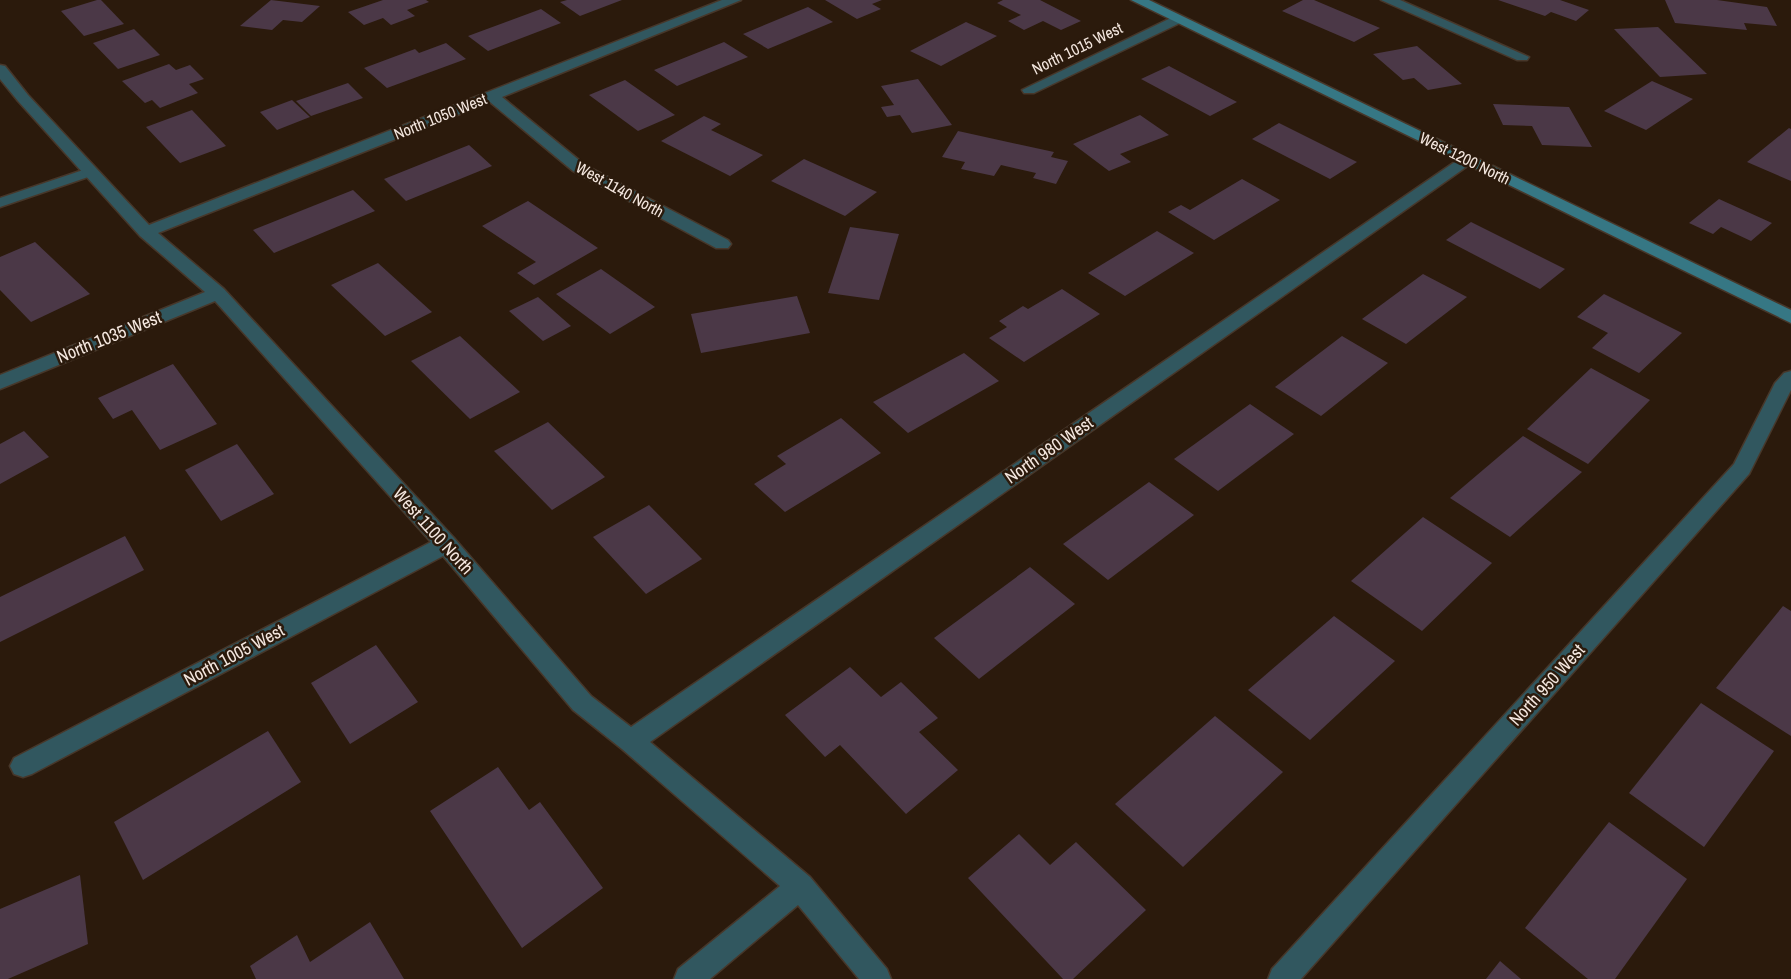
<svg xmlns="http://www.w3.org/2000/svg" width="1791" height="979" viewBox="0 0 1791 979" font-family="'Archivo Narrow',sans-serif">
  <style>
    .building { fill: #4b3847 }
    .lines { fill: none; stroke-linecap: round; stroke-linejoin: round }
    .lane-casing { stroke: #47372a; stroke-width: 3 }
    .street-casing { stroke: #47372a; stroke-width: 3 }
    .secondary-casing { stroke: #47372a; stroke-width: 3 }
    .lane { fill: #31575f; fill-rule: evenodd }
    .street { fill: #31575f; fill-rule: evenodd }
    .secondary { fill: #367784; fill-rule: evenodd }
    .labels { text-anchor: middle; stroke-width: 5; stroke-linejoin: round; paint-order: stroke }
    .far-street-label { font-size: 16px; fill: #f4e7df; stroke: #2b1a0c }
    .street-label { font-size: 18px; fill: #f4e7df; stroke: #2b1a0c }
  </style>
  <rect width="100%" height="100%" fill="#2b1a0c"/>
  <g class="building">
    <polygon points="97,0 101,0 124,24 84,36 61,11"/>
    <polygon points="271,0 320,6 302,22 283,20 272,30 240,26"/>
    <polygon points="383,0 426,0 429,2 407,10 415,16 391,25 383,18 364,25 348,12"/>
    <polygon points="567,0 622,0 580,16 560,2"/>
    <polygon points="825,0 882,0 872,4 881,9 857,19"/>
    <polygon points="1003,0 1040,0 1081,21 1061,30 1043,21 1024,30 1008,21 1021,15 997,3"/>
    <polygon points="1303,0 1314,0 1380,28 1354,42 1282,11"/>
    <polygon points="1498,0 1560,0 1589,10 1576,21 1551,12 1545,16"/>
    <polygon points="1665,0 1717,0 1767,7 1777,26 1744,23 1747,30 1675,23"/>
    <polygon points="808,7 833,22 768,49 743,34"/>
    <polygon points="541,9 561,23 488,51 468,36"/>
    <polygon points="966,22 997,36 941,66 910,51"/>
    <polygon points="1658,27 1707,74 1660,77 1614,29"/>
    <polygon points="134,29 160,55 118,69 93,43"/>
    <polygon points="724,42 748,57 677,86 654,70"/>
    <polygon points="446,43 466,59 387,88 364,68 415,49 419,53"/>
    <polygon points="1417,46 1462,84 1428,90 1414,78 1403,80 1373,54"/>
    <polygon points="169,64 176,70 190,65 204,79 189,84 198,93 160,108 152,100 145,103 122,81"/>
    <polygon points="1169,66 1237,102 1210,116 1141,79"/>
    <polygon points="918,79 952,125 912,133 900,115 887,117 881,107 894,105 881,86"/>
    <polygon points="625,80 675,115 638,131 589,95"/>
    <polygon points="1652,81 1693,99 1646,130 1604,111"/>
    <polygon points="348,83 363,98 311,116 296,101"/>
    <polygon points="292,100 310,117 277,130 260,112"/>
    <polygon points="1493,104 1569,107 1592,147 1542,145 1532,126 1503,125"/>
    <polygon points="192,110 226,146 180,163 146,127"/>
    <polygon points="1140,115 1169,135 1120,154 1131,162 1109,171 1073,144"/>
    <polygon points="704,116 721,124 711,130 763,155 730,176 661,141"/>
    <polygon points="1279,123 1357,162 1330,179 1252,139"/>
    <polygon points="1789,128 1791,129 1791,181 1747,162"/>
    <polygon points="958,131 1054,152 1051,157 1068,161 1056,184 1033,178 1036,173 1001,165 994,176 961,169 965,162 942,157"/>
    <polygon points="469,145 492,166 406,201 384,179"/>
    <polygon points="804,159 877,192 845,216 771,181"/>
    <polygon points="1242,179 1280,200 1214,240 1168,212 1181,205 1190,210"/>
    <polygon points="353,190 375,211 274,253 253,230"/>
    <polygon points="1719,199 1772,223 1751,241 1721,227 1713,234 1689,223"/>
    <polygon points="528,201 598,248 534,285 517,273 536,262 482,226"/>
    <polygon points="1471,222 1565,269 1540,289 1446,240"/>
    <polygon points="850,227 899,234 879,300 828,293"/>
    <polygon points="1157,231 1194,253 1125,296 1088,273"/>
    <polygon points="35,242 90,294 31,322 0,290 0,257"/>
    <polygon points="378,263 432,312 385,336 331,285"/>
    <polygon points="601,269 655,307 610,334 556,294"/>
    <polygon points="1423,274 1467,297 1406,344 1362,319"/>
    <polygon points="1062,289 1100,314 1024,362 989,338 1007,327 999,321 1023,306 1028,309"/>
    <polygon points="1604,294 1682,333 1639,373 1592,348 1608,333 1577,317"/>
    <polygon points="797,296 810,333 701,353 691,314"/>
    <polygon points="538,297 571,326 543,341 509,311"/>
    <polygon points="460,336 520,392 470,419 411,361"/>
    <polygon points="1342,336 1388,363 1321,416 1275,387"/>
    <polygon points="964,353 999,381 908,433 873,402"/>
    <polygon points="173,364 217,424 160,450 132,410 113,419 98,398"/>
    <polygon points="1591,368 1650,400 1588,464 1527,429"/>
    <polygon points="1250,404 1294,434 1218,491 1174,459"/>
    <polygon points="841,418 881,453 785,512 754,484 786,464 777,456"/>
    <polygon points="548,422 605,477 552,510 494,451"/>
    <polygon points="24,431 49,457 0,484 0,444"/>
    <polygon points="1523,436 1582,472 1510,537 1450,498"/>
    <polygon points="237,444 274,494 221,521 185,470"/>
    <polygon points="1149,482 1194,515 1108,580 1063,544"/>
    <polygon points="649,505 702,559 646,594 593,537"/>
    <polygon points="1423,517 1492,563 1422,631 1351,581"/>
    <polygon points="125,536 144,570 0,642 0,597"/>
    <polygon points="1030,567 1075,604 979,679 934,638"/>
    <polygon points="1783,606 1791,611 1791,736 1716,688"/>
    <polygon points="1334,616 1395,661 1310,740 1248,690"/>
    <polygon points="376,645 418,702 350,744 311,683"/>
    <polygon points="850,667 881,697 901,682 938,718 919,732 958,770 906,814 840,745 825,757 785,715"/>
    <polygon points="1701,703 1774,751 1704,847 1629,793"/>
    <polygon points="1215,716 1283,772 1183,867 1115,804"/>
    <polygon points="268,731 301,782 143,880 114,822"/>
    <polygon points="498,767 529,810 540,802 603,888 522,948 430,811"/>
    <polygon points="1609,822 1687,879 1615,979 1588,979 1525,928"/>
    <polygon points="1019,834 1050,865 1076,842 1146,910 1073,979 1063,979 968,878"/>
    <polygon points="80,875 88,944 8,979 0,979 0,909"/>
    <polygon points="370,922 404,979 256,979 250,966 297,935 310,962"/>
    <polygon points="1500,961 1521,979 1486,979"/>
  </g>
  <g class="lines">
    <defs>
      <polygon id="lane" points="89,168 94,169 94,175 0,207 0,198"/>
      <g id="street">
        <polygon points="722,0 741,0 502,97 585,165 728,240 731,244 728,248 716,248 573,171 490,102 158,233 224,289 454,538 591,696 631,727 1462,157 1474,157 1476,160 650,742 810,877 887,969 891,979 859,979 798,905 710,979 674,979 678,969 780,886 622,749 573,710 443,556 32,774 23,777 14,774 10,766 14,758 431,542 215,301 0,389 0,375 205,292 140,236 18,101 0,79 0,65 5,66 28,95 149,225"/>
        <polygon points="1381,0 1400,0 1529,57 1527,60 1517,60"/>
        <polygon points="1177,15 1184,19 1182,22 1034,93 1024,93 1022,90"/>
        <polygon points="1791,371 1791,390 1749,474 1301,979 1268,979 1272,969 1734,464 1775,383 1784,373"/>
      </g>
      <polygon id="secondary" points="1131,0 1149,0 1791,310 1791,323"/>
    </defs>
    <use href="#lane" class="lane-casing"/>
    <use href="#street" class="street-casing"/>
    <use href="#secondary" class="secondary-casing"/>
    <use href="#lane" class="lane"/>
    <use href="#street" class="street"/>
    <use href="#secondary" class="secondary"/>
  </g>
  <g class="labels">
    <g class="far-street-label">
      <text transform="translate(1077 48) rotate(-26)" y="6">North 1015 West</text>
      <text transform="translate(440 116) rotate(-22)" y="6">North 1050 West</text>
      <text transform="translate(1465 158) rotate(26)" y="6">West 1200 North</text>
      <text transform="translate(620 189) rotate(29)" y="6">West 1140 North</text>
    </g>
    <g class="street-label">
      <text transform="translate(109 337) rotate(-22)" y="6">North 1035 West</text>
      <text transform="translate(1049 450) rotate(-35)" y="6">North 980 West</text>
      <text transform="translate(433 531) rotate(48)" y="6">West 1100 North</text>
      <text transform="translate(234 655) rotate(-28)" y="6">North 1005 West</text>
      <text transform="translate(1547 685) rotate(-48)" y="6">North 950 West</text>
    </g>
  </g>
</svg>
